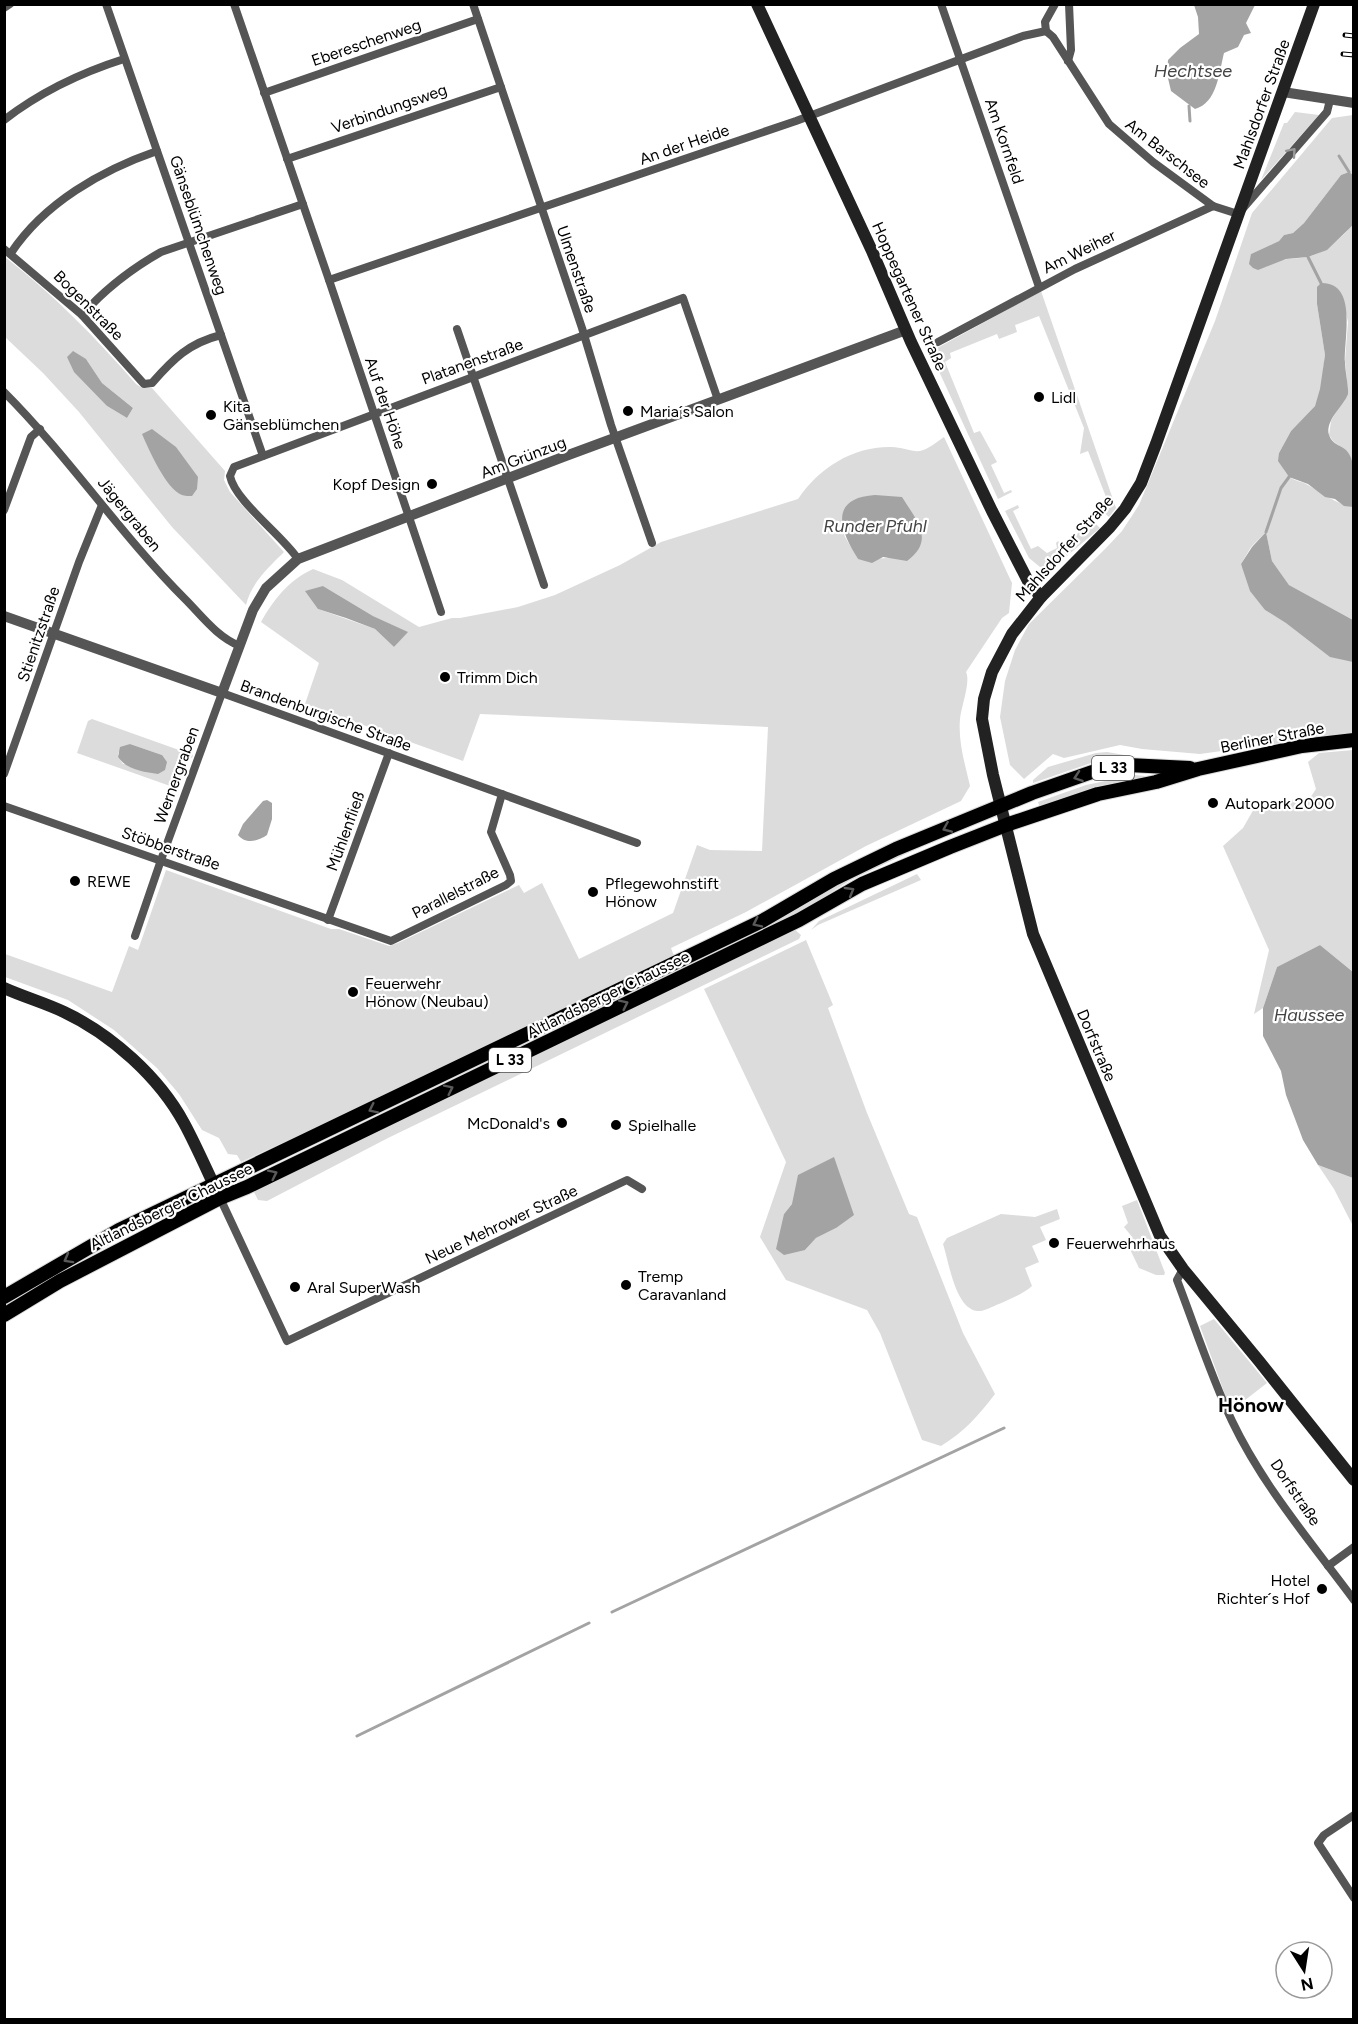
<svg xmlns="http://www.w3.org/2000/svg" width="1358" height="2024" viewBox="0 0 1358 2024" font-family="Figtree,sans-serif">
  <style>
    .green { fill: #dcdcdc; fill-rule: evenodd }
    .water { fill: #a3a3a3 }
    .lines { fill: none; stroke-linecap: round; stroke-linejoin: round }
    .stream { stroke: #a3a3a3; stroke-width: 3 }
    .primary-casing { stroke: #dbdbdb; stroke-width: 16 }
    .minor { stroke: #555; stroke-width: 8 }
    .tertiary { stroke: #555; stroke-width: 10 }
    .secondary { stroke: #222; stroke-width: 12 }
    .primary { stroke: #000; stroke-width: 14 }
    .rail-casing { stroke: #000; stroke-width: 5 }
    .rail { stroke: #fff; stroke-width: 3; stroke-dasharray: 9; stroke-linecap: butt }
    .oneway { stroke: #999 }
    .oneway2 { stroke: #595959 }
    .poi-dot { fill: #000; stroke: #fff; stroke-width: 2 }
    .labels { text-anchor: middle; stroke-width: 4.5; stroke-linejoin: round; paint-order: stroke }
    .shield { fill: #fff; stroke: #4c4c4c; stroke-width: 1.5 }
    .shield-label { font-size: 15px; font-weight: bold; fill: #000 }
    .street-label { font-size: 16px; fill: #000; stroke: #fff }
    .poi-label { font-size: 16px; fill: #000; stroke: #fff; text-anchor: start }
    .water-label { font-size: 18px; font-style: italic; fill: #444; stroke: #fff }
    .quarter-label { font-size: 20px; font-weight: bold; fill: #000; stroke: #fff }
  </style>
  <rect width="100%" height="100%" fill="#fff"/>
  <g class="green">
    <polygon points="1295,112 1319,115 1261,180 1284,123 1287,123"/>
    <path d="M1353,115V175L1349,172L1341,175L1304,223L1293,233L1284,235L1279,241L1251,254L1266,267C1278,257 1292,260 1307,257C1326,253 1339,239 1353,225V462L1346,451L1333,441L1329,435L1331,421L1348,391L1345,360L1348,322L1346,313L1317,304L1325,355L1321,389L1315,406L1291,431L1279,453C1281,461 1282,469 1288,475C1292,481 1302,481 1308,485C1324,494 1336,504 1353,507V620L1289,585L1272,561L1266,532L1251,547L1241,564L1265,610L1353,662V733L1200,754L1142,749L1120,745L1064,758L1053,754L1024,779L1010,765L1000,717L1005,681L1015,650L1029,624L1106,548L1122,531L1139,505L1215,321L1252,213L1332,118Z"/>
    <path d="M5,257C53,294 96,338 136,384L142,388H152L225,471L224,480L230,492L284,552C269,567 251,583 246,605L172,527L79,412L43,373L5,337ZM86,359L102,383L133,408L127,418L107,406Z"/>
    <polygon points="1041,291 1116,508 1109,517 1101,510 1101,505 1108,502 1088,451 1080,454 1084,428 1039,316 1015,325 1017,332 999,339 997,334 950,353 951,358 945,362 974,433 980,431 997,462 991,465 1004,493 1011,490 1012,492 998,499 930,352"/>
    <path d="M944,437L1012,583L1009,613L1002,618L966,672C971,682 961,707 960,719C958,742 965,764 970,786L961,801L866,846L746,912L671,948L674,956L358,1108L241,1162L237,1155L228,1154L219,1138L202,1130L179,1094L157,1068L114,1030L68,1000L5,977V954L112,992L129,946L138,950L166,870L331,929H339L389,946L398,943L519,885L524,893L542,883L579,959L673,913L697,845L710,850L762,851L768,727L480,714L463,761L305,704L319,663L261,622C274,599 289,580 313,569L342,580L419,627L452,618H460L518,607L555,595L620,565L661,542L798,499C819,468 853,446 892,447C901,447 912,452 920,451C927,450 938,441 944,437ZM913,516L922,528L891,558L858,559L845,537L841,524ZM323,586L373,616L407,632L394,647L375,629L318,609Z"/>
    <polygon points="1018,505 1019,508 1013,511 1031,549 1038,546 1047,553 1057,548 1056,543 1058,541 1062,546 1082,530 1089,521 1092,524 1094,522 1100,528 1055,566 1040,567 1029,558 1005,511"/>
    <path d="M92,719L193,755L192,758L188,757L177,786L173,787L77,753L88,721ZM130,744L162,755L123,764L118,757V753Z"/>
    <polygon points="1353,750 1353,972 1320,945 1277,967 1263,1008 1254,1014 1269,950 1223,846 1243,828 1259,800 1281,801 1310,798 1316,789 1308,762 1319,753"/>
    <polygon points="1107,752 1136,757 1097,761 1033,783 1033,780 1048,767 1096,753"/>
    <polygon points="1135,775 1145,776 1144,779 1040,808 1038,802 1086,785"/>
    <polygon points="971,823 972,826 920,847 849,881 791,918 646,989 644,983 847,878"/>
    <polygon points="917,874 921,880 818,925 811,930 819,921"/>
    <polygon points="794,929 801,935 799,939 388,1138 267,1201 258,1200 253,1190"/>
    <path d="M806,940L833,1005L828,1008L867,1113L909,1214L917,1217L963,1333L995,1394C979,1415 964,1432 941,1446L922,1440L880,1333L867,1310L786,1280L760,1237L786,1162L704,989ZM792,1204L836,1228L816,1238L805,1250L784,1214Z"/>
    <polygon points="1318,1165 1353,1178 1353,1226 1334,1189"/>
    <polygon points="1137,1200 1165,1273 1164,1275 1156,1275 1139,1268 1127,1243 1133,1238 1124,1227 1128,1223 1122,1206"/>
    <path d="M1057,1209L1060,1219L1040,1227L1046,1240L1032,1246L1039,1262L1025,1268L1032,1286C1023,1294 1010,1299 999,1304C993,1306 984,1312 977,1311C955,1308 949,1262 943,1244L947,1238L1001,1214L1035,1217Z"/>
    <polygon points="1214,1319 1267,1383 1231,1411 1200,1326"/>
  </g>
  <g class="water">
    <path d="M1194,5H1255L1246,23L1251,33L1244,35L1238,47L1224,53C1219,73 1217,103 1195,109L1171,91L1167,74L1168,60L1180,48L1199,34L1198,17Z"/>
    <polygon points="1349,172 1353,175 1353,225 1327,250 1308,257 1286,259 1258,270 1253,268 1249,264 1251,254 1279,241 1284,235 1293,233 1304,223 1341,175"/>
    <path d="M1321,283C1358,282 1344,338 1345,362C1345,370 1349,389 1348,394C1343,407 1325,420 1329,435C1332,444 1340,445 1346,450C1358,462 1354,491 1353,507L1344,506L1335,499L1325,497L1308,484L1289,477L1278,461L1279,453L1291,431L1315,406L1320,389L1325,355L1317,304V287Z"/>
    <polygon points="73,351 86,359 102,383 133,408 127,418 107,406 74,372 67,357"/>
    <path d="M152,429L176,447L198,477L197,489L192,496C190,496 184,496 182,495C166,489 149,450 142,434Z"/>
    <path d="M875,495L902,497C916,520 936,540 907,561L883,557L872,563L858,559C840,531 828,498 875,495Z"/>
    <polygon points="1266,532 1272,561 1289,585 1353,620 1353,662 1330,657 1286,623 1265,610 1250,591 1241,564 1252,547"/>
    <polygon points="323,586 373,616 408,632 394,647 375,629 346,618 318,609 305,591"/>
    <path d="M130,744L162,755L167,762L165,770L158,774C144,772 127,770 118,757L120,747Z"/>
    <path d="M267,800L272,803V819L267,835C258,841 246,845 238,835L243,824L263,801Z"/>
    <polygon points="1320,945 1353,972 1353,1178 1318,1165 1303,1140 1286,1095 1281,1071 1263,1036 1263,1008 1277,967"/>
    <polygon points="834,1157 854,1215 836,1228 816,1238 805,1250 784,1255 776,1249 784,1214 792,1204 798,1175"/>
  </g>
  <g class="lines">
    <g class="stream">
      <polyline points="1189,106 1190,121"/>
      <polyline points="1339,156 1349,172"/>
      <polyline points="1308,257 1321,283"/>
      <polyline points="1266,532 1281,488 1289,477"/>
      <polyline points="612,1612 1004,1428"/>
      <polyline points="357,1736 589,1623"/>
    </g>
    <defs>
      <g id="primary">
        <polyline points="4,1297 119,1230 762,921 834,879 896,849 1032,793 1092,772 1128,765 1190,768"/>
        <polyline points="4,1315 60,1281 220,1198 247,1187 799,920 862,884 950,847 1006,825 1098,794 1156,782 1198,769 1302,746 1354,740"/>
      </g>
    </defs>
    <use href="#primary" class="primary-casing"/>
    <g class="minor">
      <polyline points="106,4 263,456"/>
      <polyline points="234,4 329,280 441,612"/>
      <polyline points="473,4 582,328 611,425 652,543"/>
      <polyline points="941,4 1039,287"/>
      <polyline points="1055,4 1045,22 1046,31 1053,37 1109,124 1153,162 1213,206"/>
      <polyline points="4,8 10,4"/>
      <polyline points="1068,61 1071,50 1069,4"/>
      <polyline points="264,93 478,19"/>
      <path d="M4,120C39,93 83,72 124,59"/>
      <polyline points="287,159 501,87"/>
      <path d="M4,249L82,315L144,384L152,383C173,359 189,343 221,335"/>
      <path d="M11,253C44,203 102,170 157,151"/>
      <polyline points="329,280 796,121 1023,36 1046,31"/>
      <path d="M82,315C105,289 131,269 161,252L303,204"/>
      <polyline points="457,329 544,585"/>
      <polyline points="938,342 1075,269 1213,206 1238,214 1327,112 1330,100"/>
      <path d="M4,392C69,457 120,534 185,599C202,616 217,637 240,646"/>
      <polyline points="4,510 31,437 40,429"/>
      <path d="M298,559C282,535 235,501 230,476L234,467L683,298L718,400"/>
      <polyline points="4,774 79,562 102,505"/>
      <polyline points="4,806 391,941 506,885 511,881 510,875 491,832 502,794"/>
      <polyline points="328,920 389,753"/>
      <polyline points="135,936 161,860 222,693 637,843"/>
      <polyline points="220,1198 287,1341 627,1180 642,1189"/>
      <path d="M1183,1269L1177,1280C1195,1327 1211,1376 1232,1421C1263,1486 1311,1542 1354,1600"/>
      <polyline points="1328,1566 1354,1547"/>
      <polyline points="1354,1815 1324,1835 1318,1843 1354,1898"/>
    </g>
    <g class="tertiary">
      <polyline points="1283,92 1354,103"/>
      <polyline points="4,616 222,693 253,610 266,588 298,559 563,457 906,330"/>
    </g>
    <g class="secondary">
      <polyline points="757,4 872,251 911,342 992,511 1029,583 1041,597"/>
      <polyline points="1314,4 1156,444 1141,483 1125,509 1110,527 1041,597 1012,634 992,672 984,699 982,719 993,775 1033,934 1160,1236 1183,1269 1259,1361 1354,1480"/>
      <path d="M4,988C24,997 45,1003 64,1012C111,1034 159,1077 184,1123C197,1147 208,1173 220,1198"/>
    </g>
    <use href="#primary" class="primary"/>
    <defs>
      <g id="rail">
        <polyline points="1345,35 1354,36"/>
        <polyline points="1343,54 1354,55"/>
      </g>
    </defs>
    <use href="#rail" class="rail-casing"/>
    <use href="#rail" class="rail"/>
  </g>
  <defs><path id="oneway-chevron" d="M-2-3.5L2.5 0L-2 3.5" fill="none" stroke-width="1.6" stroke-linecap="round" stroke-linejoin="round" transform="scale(1.5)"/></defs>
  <use class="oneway" href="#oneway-chevron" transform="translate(1292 152) rotate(-49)"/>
  <g class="oneway2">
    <use href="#oneway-chevron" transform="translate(1078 777) rotate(161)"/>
    <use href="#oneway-chevron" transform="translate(947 828) rotate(157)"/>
    <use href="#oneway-chevron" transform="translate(850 891) rotate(-30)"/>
    <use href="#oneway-chevron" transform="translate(757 923) rotate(154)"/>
    <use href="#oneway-chevron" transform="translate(624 1004) rotate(-26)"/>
    <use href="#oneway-chevron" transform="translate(449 1089) rotate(-26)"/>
    <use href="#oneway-chevron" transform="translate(373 1109) rotate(154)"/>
    <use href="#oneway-chevron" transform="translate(273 1174) rotate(-26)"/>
    <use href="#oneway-chevron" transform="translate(68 1259) rotate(151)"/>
  </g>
  <g class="poi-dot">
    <circle cx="1039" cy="397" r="6"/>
    <circle cx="628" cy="411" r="6"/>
    <circle cx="211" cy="415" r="6"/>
    <circle cx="432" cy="484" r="6"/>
    <circle cx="445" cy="677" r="6"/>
    <circle cx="1213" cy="803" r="6"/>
    <circle cx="75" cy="881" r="6"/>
    <circle cx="593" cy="892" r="6"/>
    <circle cx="353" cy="992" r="6"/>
    <circle cx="562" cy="1123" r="6"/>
    <circle cx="616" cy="1125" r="6"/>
    <circle cx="1054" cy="1243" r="6"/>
    <circle cx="626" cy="1285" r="6"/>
    <circle cx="295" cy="1287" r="6"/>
    <circle cx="1322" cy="1589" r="6"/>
  </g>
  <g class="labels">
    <g class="shield">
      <rect x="1092" y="756" width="42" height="24" rx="4.5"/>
      <rect x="489" y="1048" width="42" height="24" rx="4.5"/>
    </g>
    <g class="shield-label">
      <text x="1113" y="773">L 33</text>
      <text x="510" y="1065">L 33</text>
    </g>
    <g class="street-label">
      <text transform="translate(366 42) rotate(-19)" y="6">Ebereschenweg</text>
      <text transform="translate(1261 104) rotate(-70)" y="6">Mahlsdorfer Straße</text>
      <text transform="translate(389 108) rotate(-19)" y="6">Verbindungsweg</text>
      <text transform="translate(1005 141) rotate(71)" y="6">Am Kornfeld</text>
      <text transform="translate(684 144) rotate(-19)" y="6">An der Heide</text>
      <text transform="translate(1168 153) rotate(38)" y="6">Am Barschsee</text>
      <text transform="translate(199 225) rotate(71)" y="6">Gänseblümchenweg</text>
      <text transform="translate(1079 251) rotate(-26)" y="6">Am Weiher</text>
      <text transform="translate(577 269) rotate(71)" y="6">Ulmenstraße</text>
      <text transform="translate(910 296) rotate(66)" y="6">Hoppegartener Straße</text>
      <text transform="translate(89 305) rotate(45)" y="6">Bogenstraße</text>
      <text transform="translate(472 361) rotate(-20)" y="6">Platanenstraße</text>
      <text transform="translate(386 403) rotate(71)" y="6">Auf der Höhe</text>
      <text transform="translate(523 457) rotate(-21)" y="6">Am Grünzug</text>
      <text transform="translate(130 514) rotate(51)" y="6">Jägergraben</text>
      <text transform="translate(1064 548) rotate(-48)" y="6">Mahlsdorfer Straße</text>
      <text transform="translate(38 634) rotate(-71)" y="6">Stienitzstraße</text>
      <text transform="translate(326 715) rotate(20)" y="6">Brandenburgische Straße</text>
      <text transform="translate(1272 737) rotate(-11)" y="6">Berliner Straße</text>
      <text transform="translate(176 775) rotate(-70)" y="6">Wernergraben</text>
      <text transform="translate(345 831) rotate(-70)" y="6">Mühlenfließ</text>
      <text transform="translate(171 848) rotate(19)" y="6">Stöbberstraße</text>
      <text transform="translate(455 892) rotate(-27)" y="6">Parallelstraße</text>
      <text transform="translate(608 994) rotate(-26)" y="6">Altlandsberger Chaussee</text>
      <text transform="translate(1097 1045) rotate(67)" y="6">Dorfstraße</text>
      <text transform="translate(171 1206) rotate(-26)" y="6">Altlandsberger Chaussee</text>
      <text transform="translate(501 1224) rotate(-25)" y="6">Neue Mehrower Straße</text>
      <text transform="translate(1296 1492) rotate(56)" y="6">Dorfstraße</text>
    </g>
    <g class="poi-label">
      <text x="1051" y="403">Lidl</text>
      <text x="223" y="412">Kita<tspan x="223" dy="18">Gänseblümchen</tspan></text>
      <text x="640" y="417">Maria´s Salon</text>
      <text x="420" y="490" text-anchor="end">Kopf Design</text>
      <text x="457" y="683">Trimm Dich</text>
      <text x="1225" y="809">Autopark 2000</text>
      <text x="87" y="887">REWE</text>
      <text x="605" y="889">Pflegewohnstift<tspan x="605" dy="18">Hönow</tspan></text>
      <text x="365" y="989">Feuerwehr<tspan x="365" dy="18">Hönow (Neubau)</tspan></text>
      <text x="550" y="1129" text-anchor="end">McDonald's</text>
      <text x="628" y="1131">Spielhalle</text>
      <text x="1066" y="1249">Feuerwehrhaus</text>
      <text x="638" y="1282">Tremp<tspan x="638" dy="18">Caravanland</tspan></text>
      <text x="307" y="1293">Aral SuperWash</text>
      <text x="1310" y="1586" text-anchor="end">Hotel<tspan x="1310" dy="18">Richter´s Hof</tspan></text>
    </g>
    <g class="water-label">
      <text x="1193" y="77">Hechtsee</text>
      <text x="875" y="532">Runder Pfuhl</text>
      <text x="1309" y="1021">Haussee</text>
    </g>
    <g class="quarter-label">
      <text x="1251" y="1412">Hönow</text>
    </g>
  </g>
  <rect width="1358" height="2024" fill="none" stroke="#000000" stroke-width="12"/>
  <g transform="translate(1304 1970) rotate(168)"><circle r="28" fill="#ffffff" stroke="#999999" stroke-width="1.5"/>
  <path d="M0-4.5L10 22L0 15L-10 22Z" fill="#000000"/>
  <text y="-9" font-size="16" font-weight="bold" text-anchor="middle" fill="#000000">N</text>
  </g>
</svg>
